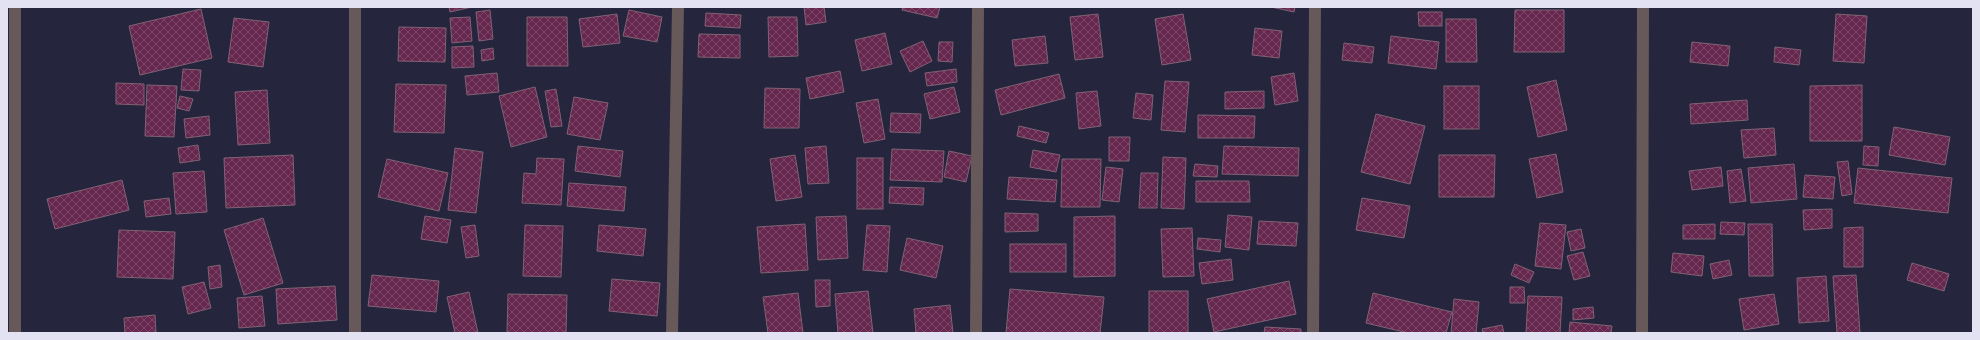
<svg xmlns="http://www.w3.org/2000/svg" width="1980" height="340" viewBox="0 0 1980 340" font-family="Figtree,sans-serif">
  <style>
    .building { fill: url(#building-cross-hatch); stroke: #806273 }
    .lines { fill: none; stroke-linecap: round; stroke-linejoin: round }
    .minor { stroke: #67585a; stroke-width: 12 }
  </style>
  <defs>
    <pattern id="building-cross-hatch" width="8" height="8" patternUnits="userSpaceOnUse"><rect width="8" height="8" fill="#66274f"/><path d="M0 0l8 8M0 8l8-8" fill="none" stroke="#7c4669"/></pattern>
  </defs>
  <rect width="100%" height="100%" fill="#25253e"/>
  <g class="building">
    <polygon points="449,7 472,7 450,12"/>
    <polygon points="804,7 824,7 826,22 806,25"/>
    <polygon points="903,7 940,7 937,18 902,10"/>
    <polygon points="1271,7 1295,7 1294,12"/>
    <polygon points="201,9 212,58 140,75 129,26"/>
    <polygon points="490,10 493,39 479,41 476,12"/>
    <polygon points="629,10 662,17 657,42 623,36"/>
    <polygon points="1515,10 1564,10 1564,52 1514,52"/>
    <polygon points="1418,12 1442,12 1442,26 1419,26"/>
    <polygon points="706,13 741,15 740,28 705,26"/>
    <polygon points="617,14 620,43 583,47 579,19"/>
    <polygon points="1098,14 1103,57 1075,60 1070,17"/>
    <polygon points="1183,14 1191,60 1162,65 1155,19"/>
    <polygon points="1836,14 1867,16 1864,63 1833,61"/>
    <polygon points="470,17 472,41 452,43 450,18"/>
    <polygon points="527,17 567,17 568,66 527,66"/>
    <polygon points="768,17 797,17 798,56 769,57"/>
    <polygon points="234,18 269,22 263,67 228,62"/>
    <polygon points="1446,19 1476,19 1477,62 1446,62"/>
    <polygon points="399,27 446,28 445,62 398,61"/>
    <polygon points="1255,28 1282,31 1279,58 1252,55"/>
    <polygon points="885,33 892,64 862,71 855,40"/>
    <polygon points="699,34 740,35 740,58 698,57"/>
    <polygon points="1045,36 1048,63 1015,66 1012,40"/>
    <polygon points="1391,36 1439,42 1436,69 1388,63"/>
    <polygon points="923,41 932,61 910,72 900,51"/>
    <polygon points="939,42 953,42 952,62 938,61"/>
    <polygon points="1692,42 1730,46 1728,66 1690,62"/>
    <polygon points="1344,43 1374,47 1372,63 1342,60"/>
    <polygon points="473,46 474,67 452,68 452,47"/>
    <polygon points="1775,47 1801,50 1799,65 1774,62"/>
    <polygon points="493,48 494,59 482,61 481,50"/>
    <polygon points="183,69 201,70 199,91 181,90"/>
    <polygon points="956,69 957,82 927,86 925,73"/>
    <polygon points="840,71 844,92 810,99 806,78"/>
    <polygon points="497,73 499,92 467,95 465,76"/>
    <polygon points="1294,73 1298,101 1275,105 1271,77"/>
    <polygon points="1059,74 1065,98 1001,115 995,90"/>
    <polygon points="1556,80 1567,130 1538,137 1527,87"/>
    <polygon points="1165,81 1189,82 1185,132 1161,130"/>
    <polygon points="116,83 144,84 144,105 116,104"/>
    <polygon points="396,84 446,85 444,133 394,132"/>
    <polygon points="147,85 177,86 174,137 145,136"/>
    <polygon points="1862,85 1862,141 1810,141 1810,86"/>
    <rect x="1444" y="86" width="35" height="43"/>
    <polygon points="535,87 547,137 511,147 499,96"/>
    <polygon points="954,87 960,112 930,119 924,94"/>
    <polygon points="765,88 800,89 799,128 764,128"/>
    <polygon points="556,89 562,126 551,127 545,91"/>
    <polygon points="267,90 270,143 238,145 235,92"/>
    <polygon points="1097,91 1101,126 1079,129 1076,93"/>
    <polygon points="1264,91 1264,108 1225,109 1225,92"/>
    <polygon points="1136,93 1153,95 1151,120 1133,118"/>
    <polygon points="180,96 193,99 189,111 177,108"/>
    <polygon points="574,97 608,103 600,140 567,134"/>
    <polygon points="878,99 885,139 864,143 856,103"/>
    <polygon points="1747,100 1748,120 1691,124 1690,104"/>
    <polygon points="891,113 921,114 920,133 890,132"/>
    <polygon points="1376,114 1425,126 1410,184 1361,172"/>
    <polygon points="1198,115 1255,116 1254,138 1198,138"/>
    <polygon points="209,116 210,135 186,138 184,119"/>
    <polygon points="1019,126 1049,133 1046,143 1017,136"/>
    <polygon points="1894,127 1950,137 1945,165 1889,155"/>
    <polygon points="1774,128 1776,155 1744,158 1741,130"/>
    <polygon points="1109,137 1130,137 1129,161 1109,161"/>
    <polygon points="198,145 200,160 180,163 178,148"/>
    <polygon points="578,146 623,151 620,177 575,171"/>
    <polygon points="826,146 829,183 808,184 805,148"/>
    <polygon points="1224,146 1299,148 1298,176 1222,174"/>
    <polygon points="1864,146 1879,147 1878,166 1863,165"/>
    <polygon points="455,148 483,152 476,213 448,210"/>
    <polygon points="892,149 944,151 942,182 890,180"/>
    <polygon points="1033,150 1060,155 1056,172 1030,167"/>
    <polygon points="949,151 972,156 966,182 944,177"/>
    <polygon points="1556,154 1563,192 1537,198 1529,159"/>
    <polygon points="293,155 295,205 226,208 224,158"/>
    <polygon points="795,155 802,197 776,201 770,159"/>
    <polygon points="1439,155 1495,155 1494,197 1439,197"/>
    <polygon points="1163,157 1186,158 1184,209 1161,208"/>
    <polygon points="537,158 564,159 561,205 522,203 524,173 536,174"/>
    <rect x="857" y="158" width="26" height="51"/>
    <polygon points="387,159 448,173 439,211 378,197"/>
    <polygon points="1062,159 1101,159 1100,207 1061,207"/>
    <polygon points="1848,161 1852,194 1842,196 1837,162"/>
    <polygon points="1195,164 1218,166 1217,177 1193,176"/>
    <polygon points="1794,164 1797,199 1751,203 1748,168"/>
    <polygon points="1106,167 1123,169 1119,202 1102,200"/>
    <polygon points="1721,167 1723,186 1692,190 1689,171"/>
    <polygon points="1858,168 1952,178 1948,213 1854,203"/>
    <polygon points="1741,169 1746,201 1730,203 1727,171"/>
    <polygon points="204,171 207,212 176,214 173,173"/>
    <polygon points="1141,173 1158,173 1157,208 1139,208"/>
    <polygon points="1805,175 1835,177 1833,199 1803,197"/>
    <polygon points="1009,177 1057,180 1055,202 1007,199"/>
    <polygon points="122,180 129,210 55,229 47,199"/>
    <polygon points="1196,181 1249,181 1250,202 1196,202"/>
    <polygon points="569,183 626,187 624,211 567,206"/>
    <polygon points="890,187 924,188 923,205 889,203"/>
    <polygon points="169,198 171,214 146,217 144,201"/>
    <polygon points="1362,198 1410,206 1404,238 1356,230"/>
    <polygon points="1832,209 1832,228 1804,230 1803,210"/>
    <polygon points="1005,213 1038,214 1038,231 1005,232"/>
    <polygon points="1228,215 1252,217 1249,250 1225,247"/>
    <polygon points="425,216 451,220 447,243 421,239"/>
    <polygon points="846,216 848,258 818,260 816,217"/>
    <polygon points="1115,216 1115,276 1074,277 1074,217"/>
    <polygon points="263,218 283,283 244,295 224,230"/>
    <polygon points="1259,221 1298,223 1296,246 1257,244"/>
    <polygon points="1721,222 1745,223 1744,235 1720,234"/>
    <polygon points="1540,223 1566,225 1561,269 1535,266"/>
    <polygon points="805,224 808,270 761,273 757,227"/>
    <polygon points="1715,224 1715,239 1683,239 1683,225"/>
    <polygon points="1748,224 1772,224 1773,276 1749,276"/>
    <polygon points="475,225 479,256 466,258 461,227"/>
    <polygon points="525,225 563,226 561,277 523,276"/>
    <polygon points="599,225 646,229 643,256 597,251"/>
    <polygon points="867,225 890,226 887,272 863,270"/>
    <polygon points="1863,227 1863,267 1844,267 1844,228"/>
    <polygon points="1192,228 1194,276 1163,277 1161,229"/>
    <polygon points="1581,229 1585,248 1571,251 1567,232"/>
    <polygon points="119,230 175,232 173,279 117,277"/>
    <polygon points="907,238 943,246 936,278 900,270"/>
    <polygon points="1198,238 1221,240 1220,252 1197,249"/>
    <rect x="1010" y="244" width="56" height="28"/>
    <polygon points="1583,252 1590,276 1574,280 1567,256"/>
    <polygon points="1673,253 1704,256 1702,276 1671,272"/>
    <polygon points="1231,259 1233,280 1202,284 1199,263"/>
    <polygon points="1729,260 1732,275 1713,279 1710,264"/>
    <polygon points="1912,263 1949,274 1944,291 1907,280"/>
    <polygon points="1515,264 1534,272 1529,283 1511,275"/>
    <polygon points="220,265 222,287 210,289 208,267"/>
    <polygon points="372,275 439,281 436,312 368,306"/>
    <polygon points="1856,275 1860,333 1837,333 1833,276"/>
    <polygon points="1826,276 1829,321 1799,323 1797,278"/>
    <polygon points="612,279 660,283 657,316 609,311"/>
    <polygon points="815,280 830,280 830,306 816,307"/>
    <polygon points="1289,281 1296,314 1214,332 1207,299"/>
    <polygon points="204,282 211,308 188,314 182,287"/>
    <polygon points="335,286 337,320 278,324 276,289"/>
    <polygon points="1510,287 1524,287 1525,303 1510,303"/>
    <polygon points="1010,289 1104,297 1100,333 1006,333"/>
    <polygon points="868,291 873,333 838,333 835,294"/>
    <rect x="1149" y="291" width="39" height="42"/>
    <polygon points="469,292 478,333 455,333 447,297"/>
    <polygon points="798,293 803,333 768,333 763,297"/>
    <polygon points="1373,293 1452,312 1446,333 1408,333 1366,323"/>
    <polygon points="508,294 567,295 566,333 507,333"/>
    <polygon points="1774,294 1779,324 1744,330 1739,299"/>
    <polygon points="262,296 265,326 239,328 237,298"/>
    <polygon points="1528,296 1562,297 1560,333 1526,333"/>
    <polygon points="1454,299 1479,302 1476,333 1451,333"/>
    <polygon points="950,305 953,333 916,333 914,309"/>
    <polygon points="1593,307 1594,318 1573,320 1573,309"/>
    <polygon points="155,315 156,333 125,333 124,318"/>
    <polygon points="1570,322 1612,326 1611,333 1569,333"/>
    <polygon points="1502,325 1504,333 1483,333 1482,329"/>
    <polygon points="1265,327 1301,329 1301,333 1264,333"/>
  </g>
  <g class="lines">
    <g class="minor">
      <polyline points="15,333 15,7"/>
      <polyline points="355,333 355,7"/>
      <polyline points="672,333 678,7"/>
      <polyline points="976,333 978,7"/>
      <polyline points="1313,333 1315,7"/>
      <polyline points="1642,333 1643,7"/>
    </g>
  </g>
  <rect width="1980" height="340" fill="none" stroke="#e2e2f3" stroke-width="16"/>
</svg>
